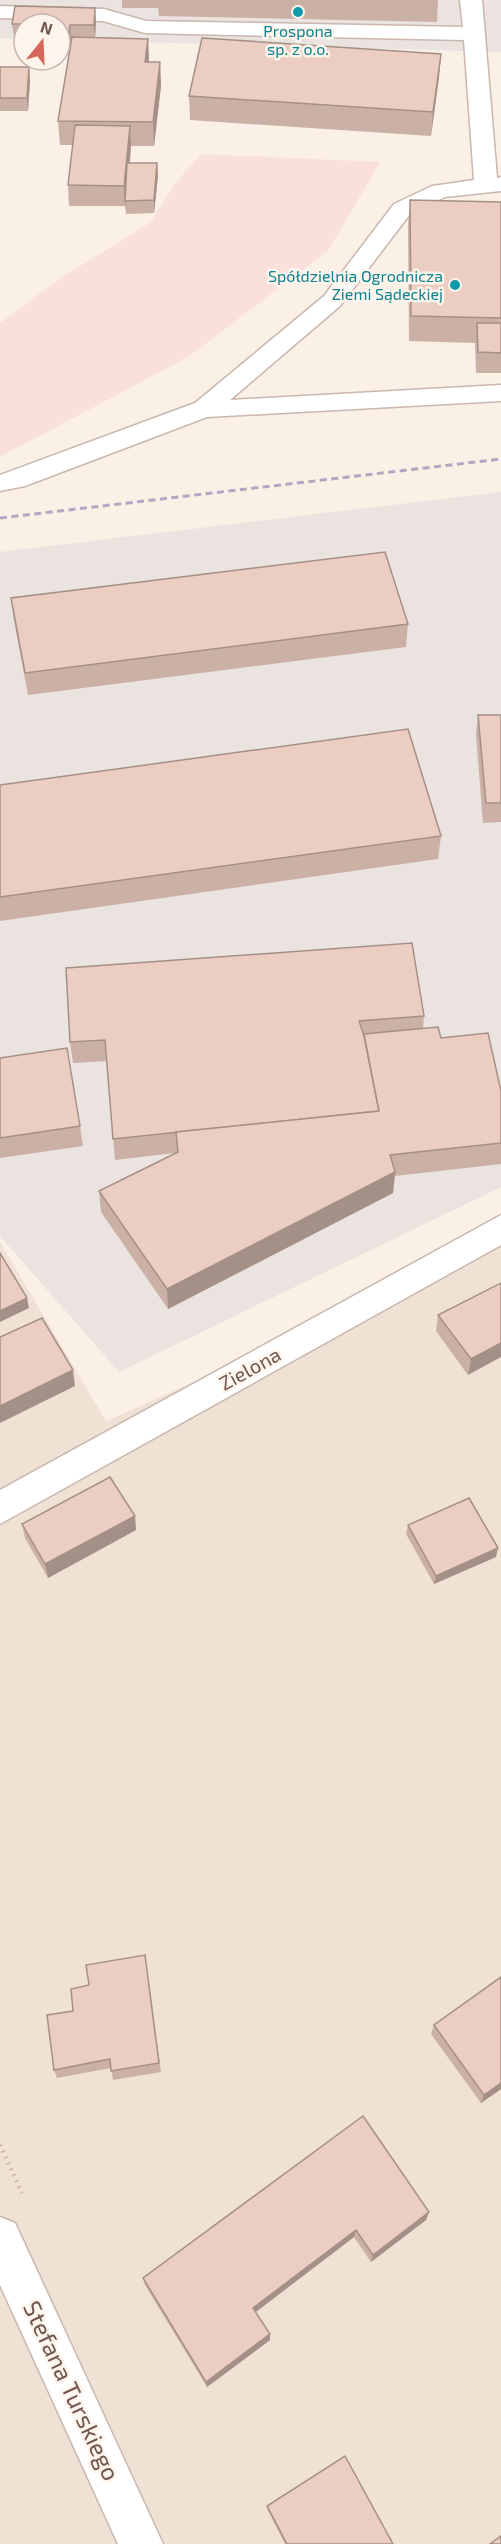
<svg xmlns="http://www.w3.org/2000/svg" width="501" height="2544" viewBox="0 0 501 2544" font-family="'Exo 2',sans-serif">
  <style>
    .residential { fill: #f0e1d5 }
    .commercial { fill: #f9e0db }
    .industrial { fill: #eae3df }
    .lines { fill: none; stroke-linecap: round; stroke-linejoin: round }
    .minor-casing { stroke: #cab7ad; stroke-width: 3 }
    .path { stroke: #d0b0a4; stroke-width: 4.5; stroke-dasharray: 1.5 5; stroke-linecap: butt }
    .minor { fill: #fff; fill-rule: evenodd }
    .rail { stroke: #b2a6c2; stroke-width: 3; stroke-dasharray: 7 4.5; stroke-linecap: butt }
    .wall { fill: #cbb0a6 }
    .shaded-wall { fill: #a59087 }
    .building { fill: #eccdc1; stroke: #a59087; stroke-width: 1.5 }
    .culture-dot { fill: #0f9aa8; stroke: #fdf4ec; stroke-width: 2 }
    .labels { text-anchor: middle; stroke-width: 5; stroke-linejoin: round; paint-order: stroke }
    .far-culture-label { font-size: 16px; fill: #0d838f; stroke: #fdf4ec }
    .street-label { font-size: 20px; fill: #70564e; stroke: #fdf4ec }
    .near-street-label { font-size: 24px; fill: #70564e; stroke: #fdf4ec }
  </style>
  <rect width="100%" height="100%" fill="#faf0e6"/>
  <polygon class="residential" points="0,1242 106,1421 501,1245 501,2544 0,2544"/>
  <polygon class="commercial" points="202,154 380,162 328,251 188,357 0,457 0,323 64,276 151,222 175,183"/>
  <g class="industrial">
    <polygon points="0,0 501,0 501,52 60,40 60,24 24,24 24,39 0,38"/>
    <polygon points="501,492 501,1187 119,1372 0,1236 0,552"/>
  </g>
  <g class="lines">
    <defs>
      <g id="minor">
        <polygon points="460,0 482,0 497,178 501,177 501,191 445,197 410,214 340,306 230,400 501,385 501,401 207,417 25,486 0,491 0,475 195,403 324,296 394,204 432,186 474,180 464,40 145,33 103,21 0,18 0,6 104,9 146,21 463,27"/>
        <polygon points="501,1215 501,1245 0,1524 0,1490"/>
        <polygon points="0,2217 15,2223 163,2544 118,2544 0,2285"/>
      </g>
    </defs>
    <use href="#minor" class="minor-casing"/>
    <polyline class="path" points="0,2145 22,2193"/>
    <use href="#minor" class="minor"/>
    <polyline class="rail" points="0,518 501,459"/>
  </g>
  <g class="wall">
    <polygon points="122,0 438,0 437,22 159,16 158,8 122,8"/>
    <polygon points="96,21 95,37 148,39 149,62 160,62 161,86 154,146 131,146 130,163 157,163 158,176 154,213 126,214 125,206 69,206 68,185 73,145 60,145 58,121 69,53 60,53 60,24 24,24 24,36 14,36 12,24"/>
    <polygon points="441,54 439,77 431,136 190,120 189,96"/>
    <polygon points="0,67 30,80 28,111 0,111"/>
    <polygon points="410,200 501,202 501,373 476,373 475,343 409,341 408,226"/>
    <polygon points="11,598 408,624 406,647 28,695 14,621"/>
    <polygon points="478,715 501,715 501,822 483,823 476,734"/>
    <polygon points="0,785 441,836 438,859 0,921"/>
    <polygon points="424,1016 423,1029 441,1038 501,1091 501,1164 395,1176 393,1193 168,1309 101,1212 99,1191 175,1153 115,1160 107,1061 73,1063 70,1042"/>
    <polygon points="0,1058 80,1126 83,1146 0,1158"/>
    <polygon points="501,1283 468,1375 436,1331 438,1315"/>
    <polygon points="135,1516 136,1530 48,1578 25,1538 22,1524"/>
    <polygon points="408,1525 496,1557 434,1584 406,1534"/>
    <polygon points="145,1955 161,2072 113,2080 111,2068 57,2078 54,2070 73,2011 89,1985"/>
    <polygon points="501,1977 501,2089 481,2103 431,2034 434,2025"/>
    <polygon points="429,2212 426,2220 371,2262 354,2237 256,2312 270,2334 270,2340 207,2387 145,2285 143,2278"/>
    <polygon points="267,2506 393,2544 285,2544 267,2509"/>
  </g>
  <g class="shaded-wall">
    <polygon points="95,8 96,21 95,38 94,25"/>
    <polygon points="70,25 71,37 69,53 68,41"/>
    <polygon points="148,39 149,62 145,62"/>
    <polygon points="441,54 439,77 431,136 433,112"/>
    <polygon points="160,62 161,86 154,146 153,122"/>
    <polygon points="29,67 30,80 28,111 27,98"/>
    <polygon points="130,126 131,146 125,207 124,186"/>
    <polygon points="157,163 158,176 154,213 154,200"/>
    <polygon points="395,1172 393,1193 168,1309 167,1289"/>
    <polygon points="27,1298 29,1308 0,1322 0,1311"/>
    <polygon points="501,1343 501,1357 468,1375 471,1359"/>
    <polygon points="73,1370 75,1386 0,1423 0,1406"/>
    <polygon points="135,1516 136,1530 48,1578 45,1564"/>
    <polygon points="498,1548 496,1557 434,1584 436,1576"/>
    <polygon points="501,2083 501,2089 481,2103 484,2095"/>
    <polygon points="429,2212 426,2220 371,2262 373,2255"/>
    <polygon points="356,2230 354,2237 253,2314 253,2308"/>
    <polygon points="270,2334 270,2340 207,2387 206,2382"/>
  </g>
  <g class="building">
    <polygon points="15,6 95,8 94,25 70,25 68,41 60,41 60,24 12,24"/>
    <polygon points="72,37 148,39 145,62 160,62 153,122 58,121"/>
    <polygon points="202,38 441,54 433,112 189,96"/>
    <polygon points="0,67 29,67 27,98 0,98"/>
    <polygon points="75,125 130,126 124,186 68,185"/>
    <polygon points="127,163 157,163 154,200 125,201"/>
    <polygon points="410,200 501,202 501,318 411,316"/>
    <polygon points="477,323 501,323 501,353 478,352"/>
    <polygon points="385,552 408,624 25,673 11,598"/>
    <polygon points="478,715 501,715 501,803 486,803"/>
    <polygon points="408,729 441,836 0,897 0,785"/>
    <polygon points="412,943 424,1016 359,1021 364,1036 379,1111 113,1139 105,1040 70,1042 66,968"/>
    <polygon points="438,1027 441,1038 488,1033 501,1091 501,1143 390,1155 395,1172 167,1289 99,1191 178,1152 176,1132 379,1111 364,1034"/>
    <polygon points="67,1048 80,1126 0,1138 0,1058"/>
    <polygon points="0,1253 27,1298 0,1311"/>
    <polygon points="501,1283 501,1343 471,1359 438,1315"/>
    <polygon points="42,1318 73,1370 0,1406 0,1337"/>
    <polygon points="110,1477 135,1516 45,1564 22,1524"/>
    <polygon points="469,1498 498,1548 436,1576 408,1525"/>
    <polygon points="145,1955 159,2063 111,2071 110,2059 54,2070 47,2015 73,2011 71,1989 89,1985 86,1965"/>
    <polygon points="501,1977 501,2083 484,2095 434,2025"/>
    <polygon points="363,2116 429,2212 373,2255 356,2230 253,2308 270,2334 206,2382 143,2278"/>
    <polygon points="345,2456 393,2544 287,2544 267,2506"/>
    <polygon points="501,2536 501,2544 490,2544"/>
  </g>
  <g class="culture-dot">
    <circle cx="298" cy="12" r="6"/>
    <circle cx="455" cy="285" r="6"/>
  </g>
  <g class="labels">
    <g class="far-culture-label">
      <text x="298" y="37">Prospona<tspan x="298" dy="18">sp. z o.o.</tspan></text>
      <text x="443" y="282" text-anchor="end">Spółdzielnia Ogrodnicza<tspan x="443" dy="18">Ziemi Sądeckiej</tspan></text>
    </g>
    <g class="street-label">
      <text transform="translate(250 1369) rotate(-29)" y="7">Zielona</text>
    </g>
    <g class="near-street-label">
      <text transform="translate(71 2391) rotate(65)" y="8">Stefana Turskiego</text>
    </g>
  </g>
  <g transform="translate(42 42) rotate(18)"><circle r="28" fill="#fdf4ec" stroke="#c5b5ad" stroke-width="1.5"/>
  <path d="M0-4.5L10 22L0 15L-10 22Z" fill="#d66659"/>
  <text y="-9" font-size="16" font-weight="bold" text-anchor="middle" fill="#70564e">N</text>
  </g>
</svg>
